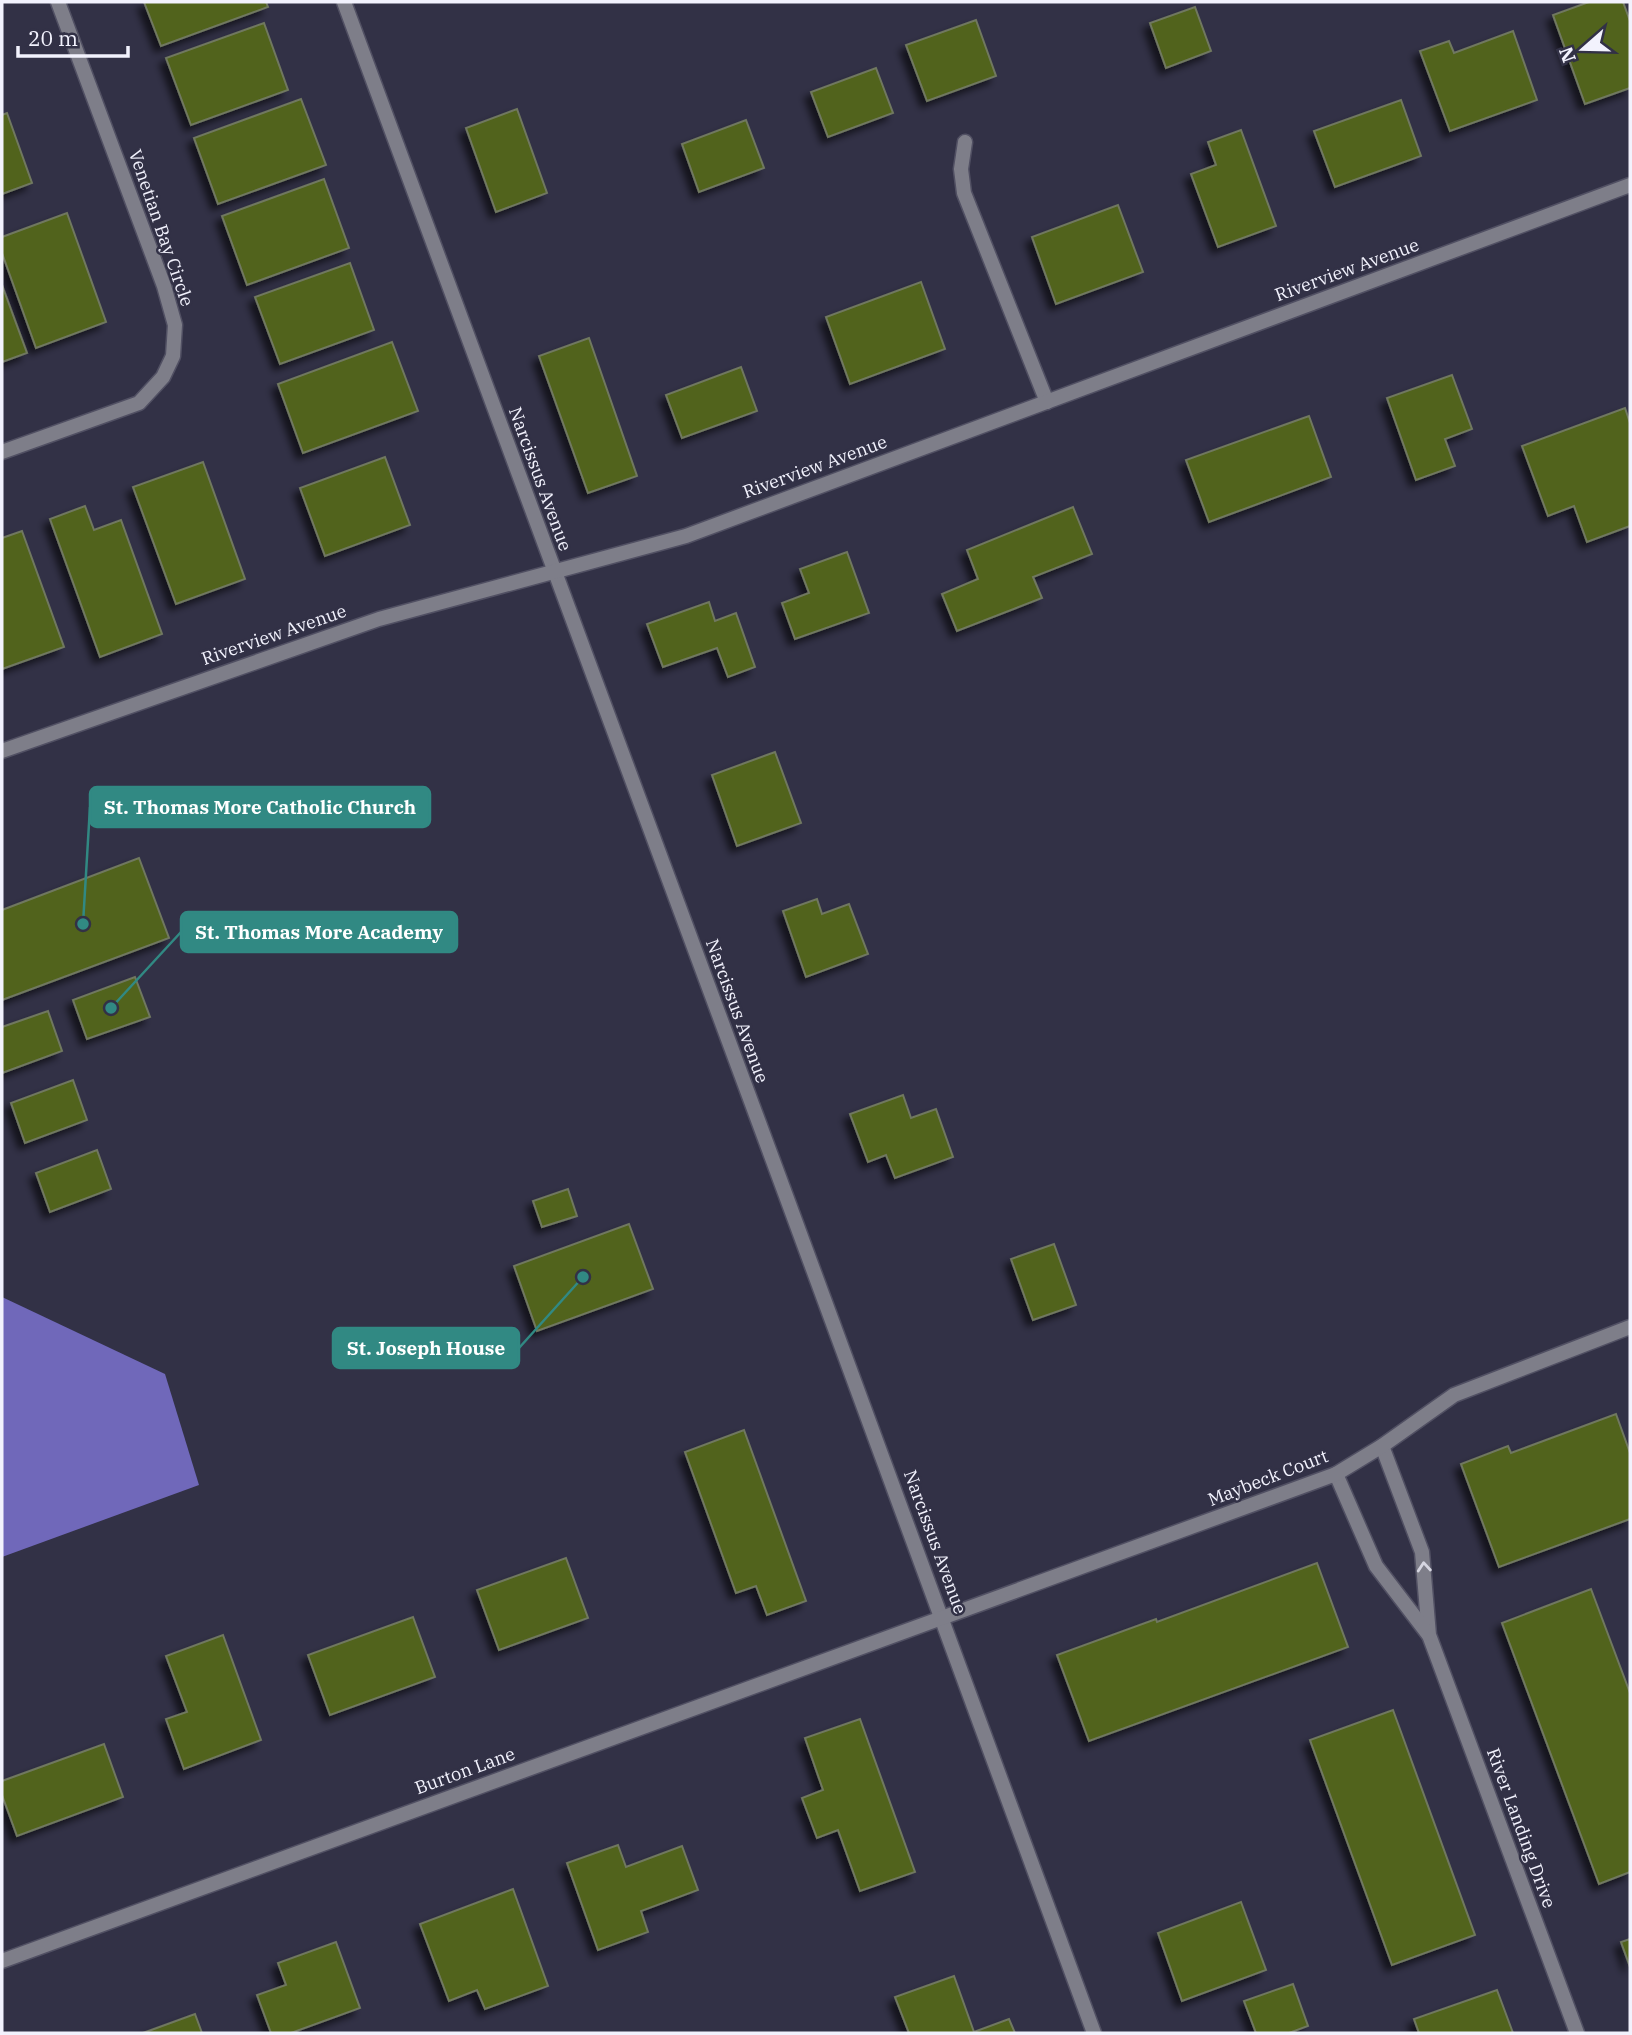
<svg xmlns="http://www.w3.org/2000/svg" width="1632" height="2035" viewBox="0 0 1632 2035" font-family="'IBM Plex Serif',serif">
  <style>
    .water { fill: #7068ba }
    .building { fill: #51631a; stroke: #707860; stroke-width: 2; filter: url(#shadow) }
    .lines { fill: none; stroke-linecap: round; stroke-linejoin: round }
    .lane-casing { stroke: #515063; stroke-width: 17 }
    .street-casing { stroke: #515063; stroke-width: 17 }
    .lane { stroke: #7e7e89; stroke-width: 14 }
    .street { stroke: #7e7e89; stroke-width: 14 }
    .oneway { stroke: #d5d5e0 }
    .labels { text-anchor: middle; stroke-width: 5; stroke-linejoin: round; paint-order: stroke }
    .street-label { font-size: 18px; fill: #f2f2fd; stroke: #323146 }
    .leader { fill: none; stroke: #318983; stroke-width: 2.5 }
    .callout-dot { fill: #318983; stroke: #323146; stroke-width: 2.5 }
    .callout { fill: #318983; stroke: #318983; stroke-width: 2.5 }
    .callout-label { font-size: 19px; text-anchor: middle; font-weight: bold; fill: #fff }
  </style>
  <defs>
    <filter id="shadow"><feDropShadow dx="-6" dy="6" stdDeviation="3.5" flood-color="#0009"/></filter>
  </defs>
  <rect width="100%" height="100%" fill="#323146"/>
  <polygon class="water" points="2,1297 165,1374 199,1485 2,1557"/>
  <g class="building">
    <polygon points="144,2 266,2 268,7 161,46"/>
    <polygon points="1589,2 1623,2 1630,21 1630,88 1585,104 1553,15"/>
    <polygon points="1195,7 1211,51 1166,68 1150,23"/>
    <polygon points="976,20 996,76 927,101 906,45"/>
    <polygon points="264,23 288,90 191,125 166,58"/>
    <polygon points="1513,31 1537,100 1450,131 1420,51 1449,41 1454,53"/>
    <polygon points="876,68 893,113 828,137 811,92"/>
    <polygon points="301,99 326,165 218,204 194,138"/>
    <polygon points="1401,100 1421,156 1335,187 1314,131"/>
    <polygon points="517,109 547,193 496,212 466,128"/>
    <polygon points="7,113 32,183 2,194 2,115"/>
    <polygon points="746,120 764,168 699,192 682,144"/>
    <polygon points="1241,130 1276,226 1218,247 1191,174 1216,165 1208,142"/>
    <polygon points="324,179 349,248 247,285 222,216"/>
    <polygon points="1118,205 1143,272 1056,304 1032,237"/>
    <polygon points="67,213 106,322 36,348 2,253 2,237"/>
    <polygon points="350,263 374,330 280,364 255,297"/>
    <polygon points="921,282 945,349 850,384 826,317"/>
    <polygon points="2,285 27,353 2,362"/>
    <polygon points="589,338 637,476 588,493 539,356"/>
    <polygon points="392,342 418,411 303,453 278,384"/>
    <polygon points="741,367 757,411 682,438 666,395"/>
    <polygon points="1452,375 1472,429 1445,439 1455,466 1416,480 1387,398"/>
    <polygon points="1625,408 1630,423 1630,526 1587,542 1574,506 1548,516 1522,446"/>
    <polygon points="1309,416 1331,477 1209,522 1186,460"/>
    <polygon points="385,457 410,525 325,556 300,488"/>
    <polygon points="203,462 245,579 176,604 133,487"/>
    <polygon points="85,506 94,530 121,520 162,634 100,657 50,519"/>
    <polygon points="1073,507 1092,554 1033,577 1042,598 957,631 942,594 978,579 967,550"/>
    <polygon points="22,531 64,647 2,669 2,538"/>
    <polygon points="847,552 869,613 795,639 782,603 809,593 800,569"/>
    <polygon points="709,602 715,621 736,613 755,667 728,677 717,648 663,667 647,624"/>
    <polygon points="775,752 801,823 737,846 712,775"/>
    <polygon points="139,858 169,938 2,1000 2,910"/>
    <polygon points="817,899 822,914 849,904 868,954 806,977 783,911"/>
    <polygon points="135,977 150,1017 87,1039 73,1000"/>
    <polygon points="48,1011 62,1051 2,1073 2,1027"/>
    <polygon points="73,1080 87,1120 25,1143 11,1103"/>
    <polygon points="903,1095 911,1118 936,1109 953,1157 895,1178 886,1155 868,1162 850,1114"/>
    <polygon points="97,1150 111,1189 50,1212 36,1173"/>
    <polygon points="568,1189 577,1216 542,1227 533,1201"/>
    <polygon points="629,1224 653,1289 537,1331 514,1266"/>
    <polygon points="1054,1244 1076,1305 1033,1320 1011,1259"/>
    <polygon points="1616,1414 1630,1453 1630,1519 1499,1567 1461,1464 1508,1446 1511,1453"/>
    <polygon points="744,1430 806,1601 767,1615 756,1586 736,1593 685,1452"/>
    <polygon points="566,1558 588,1618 499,1650 477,1590"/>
    <polygon points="1317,1563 1348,1647 1089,1741 1057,1655 1156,1619 1157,1622"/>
    <polygon points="1591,1589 1630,1693 1630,1872 1599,1884 1502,1623"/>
    <polygon points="413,1617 435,1677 330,1715 308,1655"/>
    <polygon points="223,1635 261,1740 184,1769 166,1719 187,1712 166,1656"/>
    <polygon points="1393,1710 1475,1935 1392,1965 1310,1740"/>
    <polygon points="860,1719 915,1872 860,1891 838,1830 817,1838 802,1798 823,1790 805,1738"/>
    <polygon points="104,1744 123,1797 17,1836 2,1795 2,1781"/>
    <polygon points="618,1845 626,1867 682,1846 698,1890 641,1911 648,1932 598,1950 567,1863"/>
    <polygon points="513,1889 548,1986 485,2009 477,1990 449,2001 420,1924"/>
    <polygon points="1241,1902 1266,1970 1182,2001 1158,1933"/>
    <polygon points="1630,1939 1630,1967 1621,1942"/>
    <polygon points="336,1942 360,2008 291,2033 271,2033 257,1995 286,1985 278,1963"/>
    <polygon points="954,1976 974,2032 1009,2019 1015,2033 909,2033 895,1997"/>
    <polygon points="1293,1984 1308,2026 1289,2033 1256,2033 1244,2001"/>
    <polygon points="1497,1990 1513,2033 1419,2033 1414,2019"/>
    <polygon points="195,2014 202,2033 143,2033"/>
  </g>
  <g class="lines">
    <defs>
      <polyline id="lane" points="965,142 961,169 964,193 1047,402"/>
      <g id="street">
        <path d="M344,2C593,679 847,1355 1094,2033"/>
        <polyline points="2,452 139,403 163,377 173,356 175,325 164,286 58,2"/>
        <polyline points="2,751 379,619 686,536 1630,185"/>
        <polyline points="1382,1446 1422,1552 1429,1635 1577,2033"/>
        <polyline points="1336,1474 1376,1566 1428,1634"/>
        <polyline points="2,1961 1336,1474 1382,1446 1454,1395 1630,1327"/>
      </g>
    </defs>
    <use href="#lane" class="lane-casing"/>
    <use href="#street" class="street-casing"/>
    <use href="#lane" class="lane"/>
    <use href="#street" class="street"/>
  </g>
  <defs><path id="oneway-chevron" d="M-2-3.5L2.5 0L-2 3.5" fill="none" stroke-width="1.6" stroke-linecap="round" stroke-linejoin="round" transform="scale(1.75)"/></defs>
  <use class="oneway" href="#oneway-chevron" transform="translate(1424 1567) rotate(-95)"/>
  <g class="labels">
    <g class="street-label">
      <text transform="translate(161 228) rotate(71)" y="6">Venetian Bay Circle</text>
      <text transform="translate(1347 270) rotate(-20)" y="6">Riverview Avenue</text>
      <text transform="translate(815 467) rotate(-20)" y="6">Riverview Avenue</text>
      <text transform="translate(540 479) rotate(70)" y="6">Narcissus Avenue</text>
      <text transform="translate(274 635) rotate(-19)" y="6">Riverview Avenue</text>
      <text transform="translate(737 1011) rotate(70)" y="6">Narcissus Avenue</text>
      <text transform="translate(1268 1478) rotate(-21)" y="6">Maybeck Court</text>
      <text transform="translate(935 1542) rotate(70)" y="6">Narcissus Avenue</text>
      <text transform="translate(465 1771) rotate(-20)" y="6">Burton Lane</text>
      <text transform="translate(1521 1828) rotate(70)" y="6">River Landing Drive</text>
    </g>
  </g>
  <path class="leader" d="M83 924L90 807M111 1008L181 932M583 1277L519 1348"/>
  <g class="callout-dot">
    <circle cx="83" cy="924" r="7"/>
    <circle cx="111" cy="1008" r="7"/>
    <circle cx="583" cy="1277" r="7"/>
  </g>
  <g class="callout">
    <rect x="90" y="787" width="340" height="40" rx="7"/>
    <rect x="181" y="912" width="276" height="40" rx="7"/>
    <rect x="333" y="1328" width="186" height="40" rx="7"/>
  </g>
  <g class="callout-label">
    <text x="260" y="814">St. Thomas More Catholic Church</text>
    <text x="319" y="939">St. Thomas More Academy</text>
    <text x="426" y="1355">St. Joseph House</text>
  </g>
  <rect width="1632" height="2035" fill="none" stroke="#f2f2fd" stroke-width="7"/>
  <g transform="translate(1583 49) rotate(250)" stroke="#323146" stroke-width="5" paint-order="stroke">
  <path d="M0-5L12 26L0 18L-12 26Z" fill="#f2f2fd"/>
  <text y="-10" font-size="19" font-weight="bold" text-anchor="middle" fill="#f2f2fd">N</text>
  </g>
  <path d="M18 46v10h110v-10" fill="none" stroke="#f2f2fd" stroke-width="3.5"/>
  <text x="28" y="46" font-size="21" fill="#f2f2fd" stroke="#323146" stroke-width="5" paint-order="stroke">20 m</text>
</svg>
